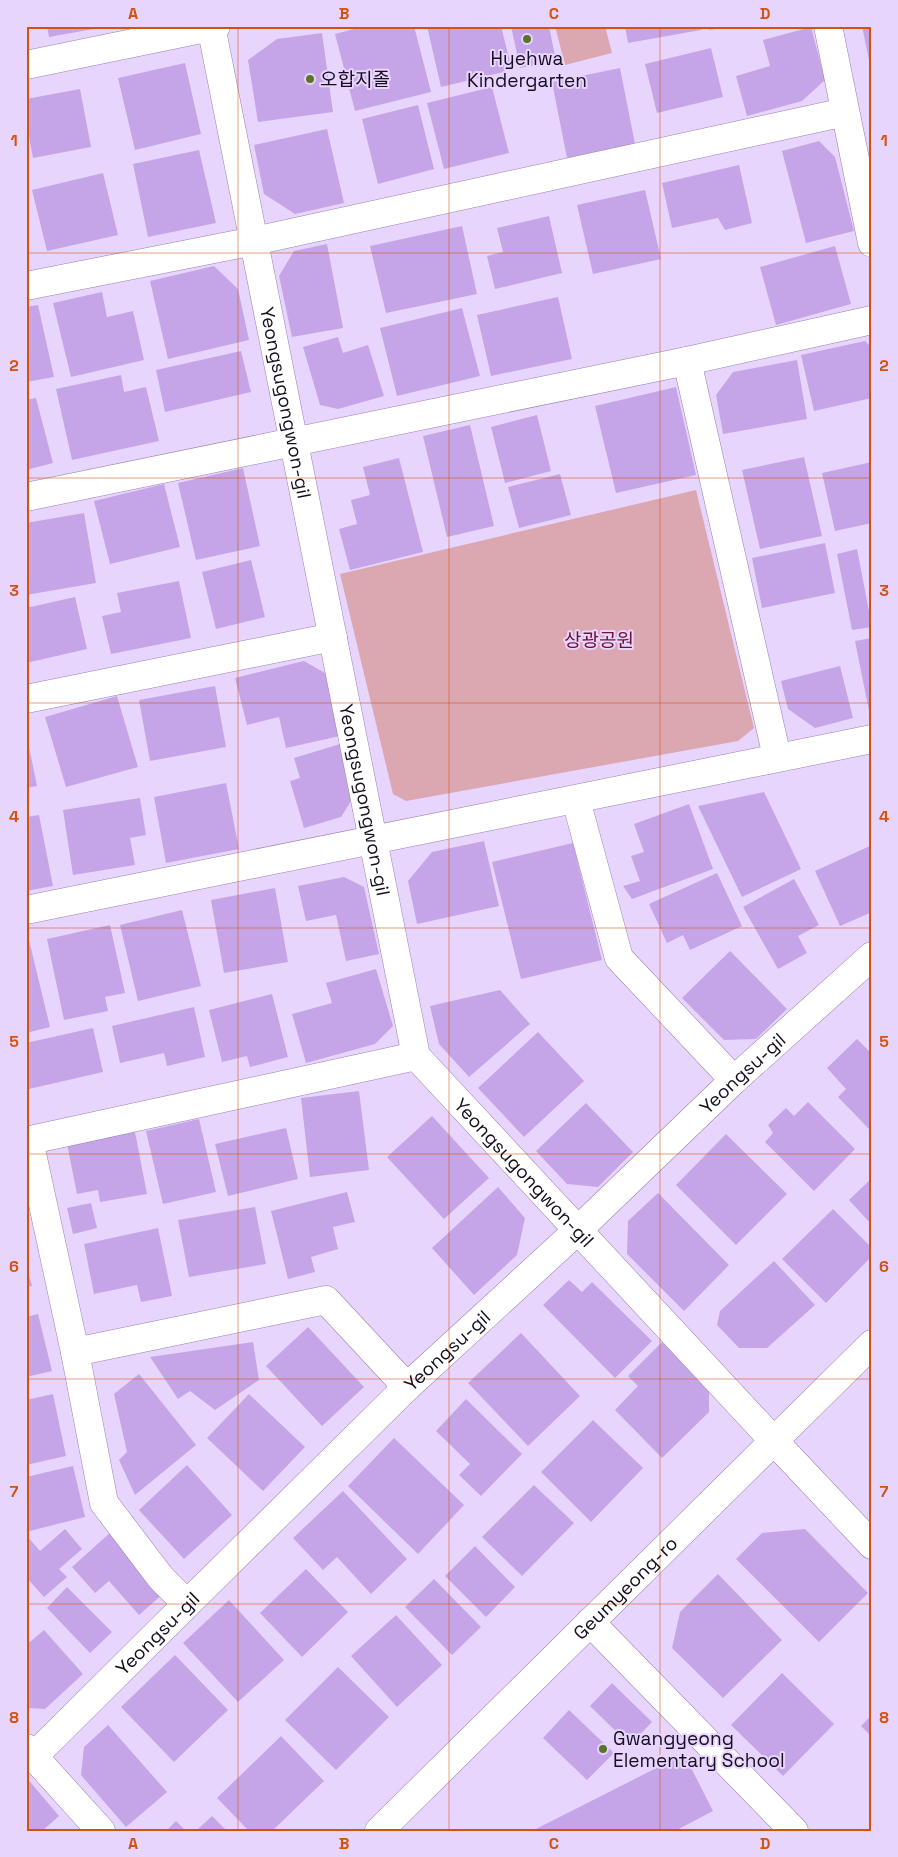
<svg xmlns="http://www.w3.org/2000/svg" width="898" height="1857" viewBox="0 0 898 1857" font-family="'Space Grotesk','Noto Sans KR',sans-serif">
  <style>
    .green { fill: #dba7b1 }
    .building { fill: #c5a5e8 }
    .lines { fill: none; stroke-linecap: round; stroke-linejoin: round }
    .street-casing { stroke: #9881b0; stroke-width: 29 }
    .secondary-casing { stroke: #9881b0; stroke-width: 29 }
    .street { stroke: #fff; stroke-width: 28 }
    .secondary { stroke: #fff; stroke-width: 28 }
    .grid { fill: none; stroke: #d3520e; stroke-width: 1; stroke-opacity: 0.55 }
    .poi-dot { fill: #597428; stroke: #e8d5fe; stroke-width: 2 }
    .labels { text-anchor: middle; stroke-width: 4; stroke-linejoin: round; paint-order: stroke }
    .poi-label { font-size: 19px; fill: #160e1f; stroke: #e8d5fe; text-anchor: start }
    .street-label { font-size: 19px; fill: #160e1f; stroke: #e8d5fe }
    .park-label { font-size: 19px; fill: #701032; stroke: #e8d5fe }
    .neatline { fill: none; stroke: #d3520e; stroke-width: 2 }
    .grid-label { font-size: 16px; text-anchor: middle; font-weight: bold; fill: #d3520e }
  </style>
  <rect width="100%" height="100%" fill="#e8d5fe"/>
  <g class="green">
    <polygon points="555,26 605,26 612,53 565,65"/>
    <polygon points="696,490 754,728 738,741 406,801 393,794 340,574"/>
  </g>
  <g class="building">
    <polygon points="47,26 98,26 99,28 49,37"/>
    <polygon points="365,26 414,26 431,92 355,111 335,34"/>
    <polygon points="427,26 501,26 512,70 441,87"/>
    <polygon points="511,26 549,26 556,61 520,68"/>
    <polygon points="625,26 700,26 701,30 628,43"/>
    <polygon points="709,26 726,26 726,27 709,30"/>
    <polygon points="862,26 872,26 872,70 871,70"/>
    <polygon points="811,27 825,80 802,101 747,116 736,76 770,66 763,40"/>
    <polygon points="322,33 333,112 258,122 248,60 277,39"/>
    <polygon points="711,48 723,97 657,113 645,64"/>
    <polygon points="185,63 201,134 135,150 118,78"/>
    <polygon points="620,68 635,144 567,158 552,82"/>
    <polygon points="492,87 509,153 444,169 427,103"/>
    <polygon points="80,89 91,147 33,158 26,121 26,99"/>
    <polygon points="418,105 434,169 378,184 362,119"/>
    <polygon points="327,129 344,203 295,214 264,194 254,145"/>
    <polygon points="819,141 835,157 854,231 806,243 782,151"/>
    <polygon points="199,150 216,223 148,237 133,164"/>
    <polygon points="739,165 752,223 725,230 718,218 672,228 662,183"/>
    <polygon points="103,173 118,235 47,251 32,190"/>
    <polygon points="645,190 661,259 593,274 577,205"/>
    <polygon points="549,216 562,273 495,289 487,256 503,252 497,228"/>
    <polygon points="462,226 477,294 386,313 370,246"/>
    <polygon points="327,244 343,328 292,337 279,276 294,251"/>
    <polygon points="835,246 851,304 776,325 760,267"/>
    <polygon points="214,266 238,289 249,340 168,359 150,281"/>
    <polygon points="102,292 107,317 133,311 144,360 71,377 53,303"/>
    <polygon points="558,297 572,359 491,376 477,315"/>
    <polygon points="38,305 54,377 26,382 26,307"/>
    <polygon points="462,308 480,376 397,396 380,328"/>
    <polygon points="338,337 343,353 368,345 384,396 338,409 320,405 303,347"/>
    <polygon points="865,341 872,348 872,398 814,411 801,355"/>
    <polygon points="241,351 251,392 165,412 156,370"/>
    <polygon points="797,360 807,419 723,434 716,395 733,372"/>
    <polygon points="121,375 124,392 146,387 159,441 72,460 56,389"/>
    <polygon points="676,387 696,475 616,493 595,406"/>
    <polygon points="36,398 53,463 26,470 26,400"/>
    <polygon points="537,415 551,471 505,483 491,427"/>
    <polygon points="470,425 494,526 447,537 423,436"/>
    <polygon points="804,457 822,536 760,549 742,470"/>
    <polygon points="399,458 423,552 350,570 339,529 357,524 351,500 370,495 363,467"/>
    <polygon points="872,462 872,523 835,531 822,473"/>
    <polygon points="243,468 260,546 196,560 178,483"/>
    <polygon points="560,474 571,515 519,528 508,487"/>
    <polygon points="164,484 180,547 110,564 94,501"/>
    <polygon points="84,513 96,583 26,595 26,523"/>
    <polygon points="825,543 835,593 762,608 752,558"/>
    <polygon points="857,549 872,627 852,630 837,554"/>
    <polygon points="251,560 265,617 216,629 202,572"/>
    <polygon points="179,581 191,638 111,654 102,616 121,612 117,593"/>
    <polygon points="75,597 87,649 26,663 26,608"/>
    <polygon points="872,638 872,710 869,711 855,641"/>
    <polygon points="304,661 325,673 340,736 286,748 279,717 247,725 235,678"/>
    <polygon points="840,666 853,718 815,728 788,709 781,681"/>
    <polygon points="215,686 226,747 150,761 139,700"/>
    <polygon points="117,696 138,767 66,787 45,717"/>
    <polygon points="27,737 37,786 26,788 26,738"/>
    <polygon points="340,744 355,795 341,817 304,828 290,781 300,778 294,758"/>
    <polygon points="226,783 239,849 166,863 154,797"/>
    <polygon points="764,792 801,869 742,897 698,806"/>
    <polygon points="140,798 146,835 130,838 135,865 73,875 63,810"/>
    <polygon points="689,804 713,869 632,899 623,886 640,881 631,856 644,852 634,824"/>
    <polygon points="39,815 53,886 26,891 26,817"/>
    <polygon points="484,841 499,906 417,924 408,881 432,852"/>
    <polygon points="573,843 602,960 521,979 492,862"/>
    <polygon points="872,845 872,912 840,926 815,871"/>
    <polygon points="717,873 742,926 690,950 683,935 667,943 649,904"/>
    <polygon points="344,877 364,887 379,954 346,961 336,915 306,921 298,886"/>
    <polygon points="794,879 819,925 798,936 807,953 778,969 743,907"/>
    <polygon points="275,888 288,962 224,973 211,900"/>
    <polygon points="182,910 201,986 138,1001 120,925"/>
    <polygon points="110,925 125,993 105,997 108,1011 64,1020 47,939"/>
    <polygon points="28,936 50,1027 26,1033 26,937"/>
    <polygon points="730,951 787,1009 756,1039 724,1040 682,998"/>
    <polygon points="376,969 393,1026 375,1044 306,1063 292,1014 332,1003 326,983"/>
    <polygon points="500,990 530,1024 469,1077 439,1044 430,1006"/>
    <polygon points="272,994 288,1057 250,1067 247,1056 222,1062 209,1010"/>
    <polygon points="194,1007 205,1057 167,1066 164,1053 120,1063 112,1026"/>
    <polygon points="93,1028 103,1072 29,1089 26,1077 26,1043"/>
    <polygon points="538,1032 584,1081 524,1137 478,1088"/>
    <polygon points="857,1039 872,1054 872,1132 838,1097 846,1089 827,1068"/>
    <polygon points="359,1091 369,1170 310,1177 301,1098"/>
    <polygon points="808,1102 855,1149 814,1191 765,1142 773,1133 768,1125 786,1108 794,1116"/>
    <polygon points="586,1103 633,1152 598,1187 567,1184 536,1151"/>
    <polygon points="432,1116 489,1178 444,1219 387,1157"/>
    <polygon points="199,1119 216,1192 163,1204 146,1131"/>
    <polygon points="134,1127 147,1194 100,1202 98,1190 77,1194 66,1139"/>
    <polygon points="286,1128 298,1179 228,1196 215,1144"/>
    <polygon points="726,1134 787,1194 736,1245 676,1185"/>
    <polygon points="872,1178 872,1225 849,1200"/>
    <polygon points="498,1187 525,1218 517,1255 474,1295 432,1248"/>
    <polygon points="347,1192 355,1222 333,1227 338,1249 311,1257 315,1272 288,1279 271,1211"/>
    <polygon points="658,1193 729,1265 684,1311 627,1254 628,1221"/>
    <polygon points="91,1203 97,1228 73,1234 67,1208"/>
    <polygon points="255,1207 266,1264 189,1277 178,1220"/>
    <polygon points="833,1209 872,1248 872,1256 826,1303 782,1259"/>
    <polygon points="158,1228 172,1296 141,1302 137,1285 94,1294 84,1244"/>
    <polygon points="774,1261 815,1305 767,1348 739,1348 717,1325 720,1311"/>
    <polygon points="26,1264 32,1286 26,1287"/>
    <polygon points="569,1280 582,1292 592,1282 652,1341 615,1378 543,1305"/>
    <polygon points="38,1314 52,1371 26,1377 26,1317"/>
    <polygon points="308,1327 364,1387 322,1426 266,1366"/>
    <polygon points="521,1333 580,1396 528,1446 468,1383"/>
    <polygon points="253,1342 259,1380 215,1410 190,1391 178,1399 150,1357"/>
    <polygon points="662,1342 709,1390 709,1412 662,1458 615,1410 638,1386 628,1376"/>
    <polygon points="139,1374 196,1445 135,1495 119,1460 127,1452 114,1394"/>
    <polygon points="53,1394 66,1456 26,1465 26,1400"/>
    <polygon points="249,1394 305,1447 263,1491 207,1438"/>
    <polygon points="466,1399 522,1454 481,1496 459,1475 470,1464 436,1431"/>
    <polygon points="593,1420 643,1468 591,1522 541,1472"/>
    <polygon points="394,1438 464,1505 418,1554 348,1486"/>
    <polygon points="187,1465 232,1515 184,1559 139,1510"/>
    <polygon points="73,1466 85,1517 26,1532 26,1477"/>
    <polygon points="534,1485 574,1523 522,1576 482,1537"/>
    <polygon points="343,1491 407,1559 371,1594 337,1557 323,1570 293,1538"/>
    <polygon points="65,1529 82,1549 59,1569 67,1577 44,1597 26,1577 26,1537 27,1536 40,1551"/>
    <polygon points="805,1529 868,1593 819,1642 736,1559 762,1533"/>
    <polygon points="111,1532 164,1593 139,1615 109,1581 95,1593 72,1567"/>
    <polygon points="475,1546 515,1587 486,1617 445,1576"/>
    <polygon points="306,1569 348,1612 302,1657 260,1613"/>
    <polygon points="718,1574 782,1640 723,1698 672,1648 680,1612"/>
    <polygon points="434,1579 481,1627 452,1655 405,1607"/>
    <polygon points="67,1587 112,1632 90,1653 47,1608"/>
    <polygon points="229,1600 284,1660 238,1702 183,1643"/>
    <polygon points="396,1615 442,1665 397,1707 351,1656"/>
    <polygon points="44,1630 83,1674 45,1709 26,1708 26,1637 30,1642"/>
    <polygon points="175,1655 228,1710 174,1762 121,1707"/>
    <polygon points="338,1667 389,1717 336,1770 285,1720"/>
    <polygon points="782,1673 834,1724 783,1776 731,1725"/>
    <polygon points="612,1683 652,1722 630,1745 590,1706"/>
    <polygon points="569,1710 614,1753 587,1780 543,1738"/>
    <polygon points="872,1715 872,1737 861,1726"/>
    <polygon points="108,1725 167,1792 126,1827 81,1775 84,1747"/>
    <polygon points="281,1736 324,1781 272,1831 249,1831 217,1798"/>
    <polygon points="684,1754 713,1811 675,1831 532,1831"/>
    <polygon points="26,1777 59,1816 42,1831 26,1831"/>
    <polygon points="212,1816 227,1831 196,1831"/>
    <polygon points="176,1821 186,1831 166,1831"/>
  </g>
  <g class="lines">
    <defs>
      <g id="street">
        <path id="s1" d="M211,26L416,1056L774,1441"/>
        <polyline points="828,26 872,243"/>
        <polyline points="26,65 216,26"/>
        <polyline points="26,286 254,241 845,112"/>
        <polyline points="687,361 777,757"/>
        <polyline points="26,497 687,361 872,320"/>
        <polyline points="26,699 333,637"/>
        <polyline points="576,800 619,958 734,1080"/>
        <polyline points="26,910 872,739"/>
        <polyline points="29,1140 75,1352 104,1503 161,1578 187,1604"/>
        <polyline points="26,1141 416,1056"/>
        <polyline points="75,1352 326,1300 407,1387"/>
        <polyline points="590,1622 794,1831"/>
        <polyline points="26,1748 101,1831"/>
        <path id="s2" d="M34,1756L187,1604L407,1387L578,1230L734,1080L872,956"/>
      </g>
      <g id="secondary">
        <polyline points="774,1441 872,1545"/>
        <path id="s3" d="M379,1831L872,1344"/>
      </g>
    </defs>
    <use href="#street" class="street-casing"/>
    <use href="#secondary" class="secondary-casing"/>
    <use href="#street" class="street"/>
    <use href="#secondary" class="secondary"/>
  </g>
  <path class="grid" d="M238,26V1831M449,26V1831M660,26V1831M26,253H872M26,478H872M26,703H872M26,928H872M26,1154H872M26,1379H872M26,1604H872"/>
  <g class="poi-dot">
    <circle cx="527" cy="39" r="5"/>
    <circle cx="310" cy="79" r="5"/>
    <circle cx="603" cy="1749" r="5"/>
  </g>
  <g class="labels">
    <g class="poi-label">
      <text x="527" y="65" text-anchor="middle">Hyehwa<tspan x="527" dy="22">Kindergarten</tspan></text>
      <text x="320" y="86">오합지졸</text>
      <text x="613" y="1745">Gwangyeong<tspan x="613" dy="22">Elementary School</tspan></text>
    </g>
    <g class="street-label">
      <text dy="7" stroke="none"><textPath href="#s1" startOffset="384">Yeongsugongwon-gil</textPath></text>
      <text dy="7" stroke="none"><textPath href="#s1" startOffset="789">Yeongsugongwon-gil</textPath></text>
      <text dy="7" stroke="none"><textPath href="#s2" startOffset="984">Yeongsu-gil</textPath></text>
      <text dy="7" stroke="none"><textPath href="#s1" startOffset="1209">Yeongsugongwon-gil</textPath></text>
      <text dy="7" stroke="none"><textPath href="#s2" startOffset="579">Yeongsu-gil</textPath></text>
      <text dy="7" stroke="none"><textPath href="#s3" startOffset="346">Geumyeong-ro</textPath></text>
      <text dy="7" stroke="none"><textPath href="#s2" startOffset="174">Yeongsu-gil</textPath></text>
    </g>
    <g class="park-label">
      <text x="599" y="647">상광공원</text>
    </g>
  </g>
  <rect width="898" height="1857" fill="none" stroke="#e8d5fe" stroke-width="55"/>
  <rect x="28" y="28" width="842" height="1802" class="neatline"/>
  <g class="grid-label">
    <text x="133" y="19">A</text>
    <text x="344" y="19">B</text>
    <text x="554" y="19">C</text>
    <text x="765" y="19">D</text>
    <text x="14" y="146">1</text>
    <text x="884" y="146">1</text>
    <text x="14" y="371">2</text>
    <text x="884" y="371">2</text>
    <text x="14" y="596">3</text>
    <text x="884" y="596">3</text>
    <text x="14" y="822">4</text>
    <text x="884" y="822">4</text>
    <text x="14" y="1047">5</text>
    <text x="884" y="1047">5</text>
    <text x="14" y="1272">6</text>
    <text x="884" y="1272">6</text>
    <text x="14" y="1497">7</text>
    <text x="884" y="1497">7</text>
    <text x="14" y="1723">8</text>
    <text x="884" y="1723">8</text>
    <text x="133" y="1849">A</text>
    <text x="344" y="1849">B</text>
    <text x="554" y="1849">C</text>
    <text x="765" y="1849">D</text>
  </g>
</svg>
